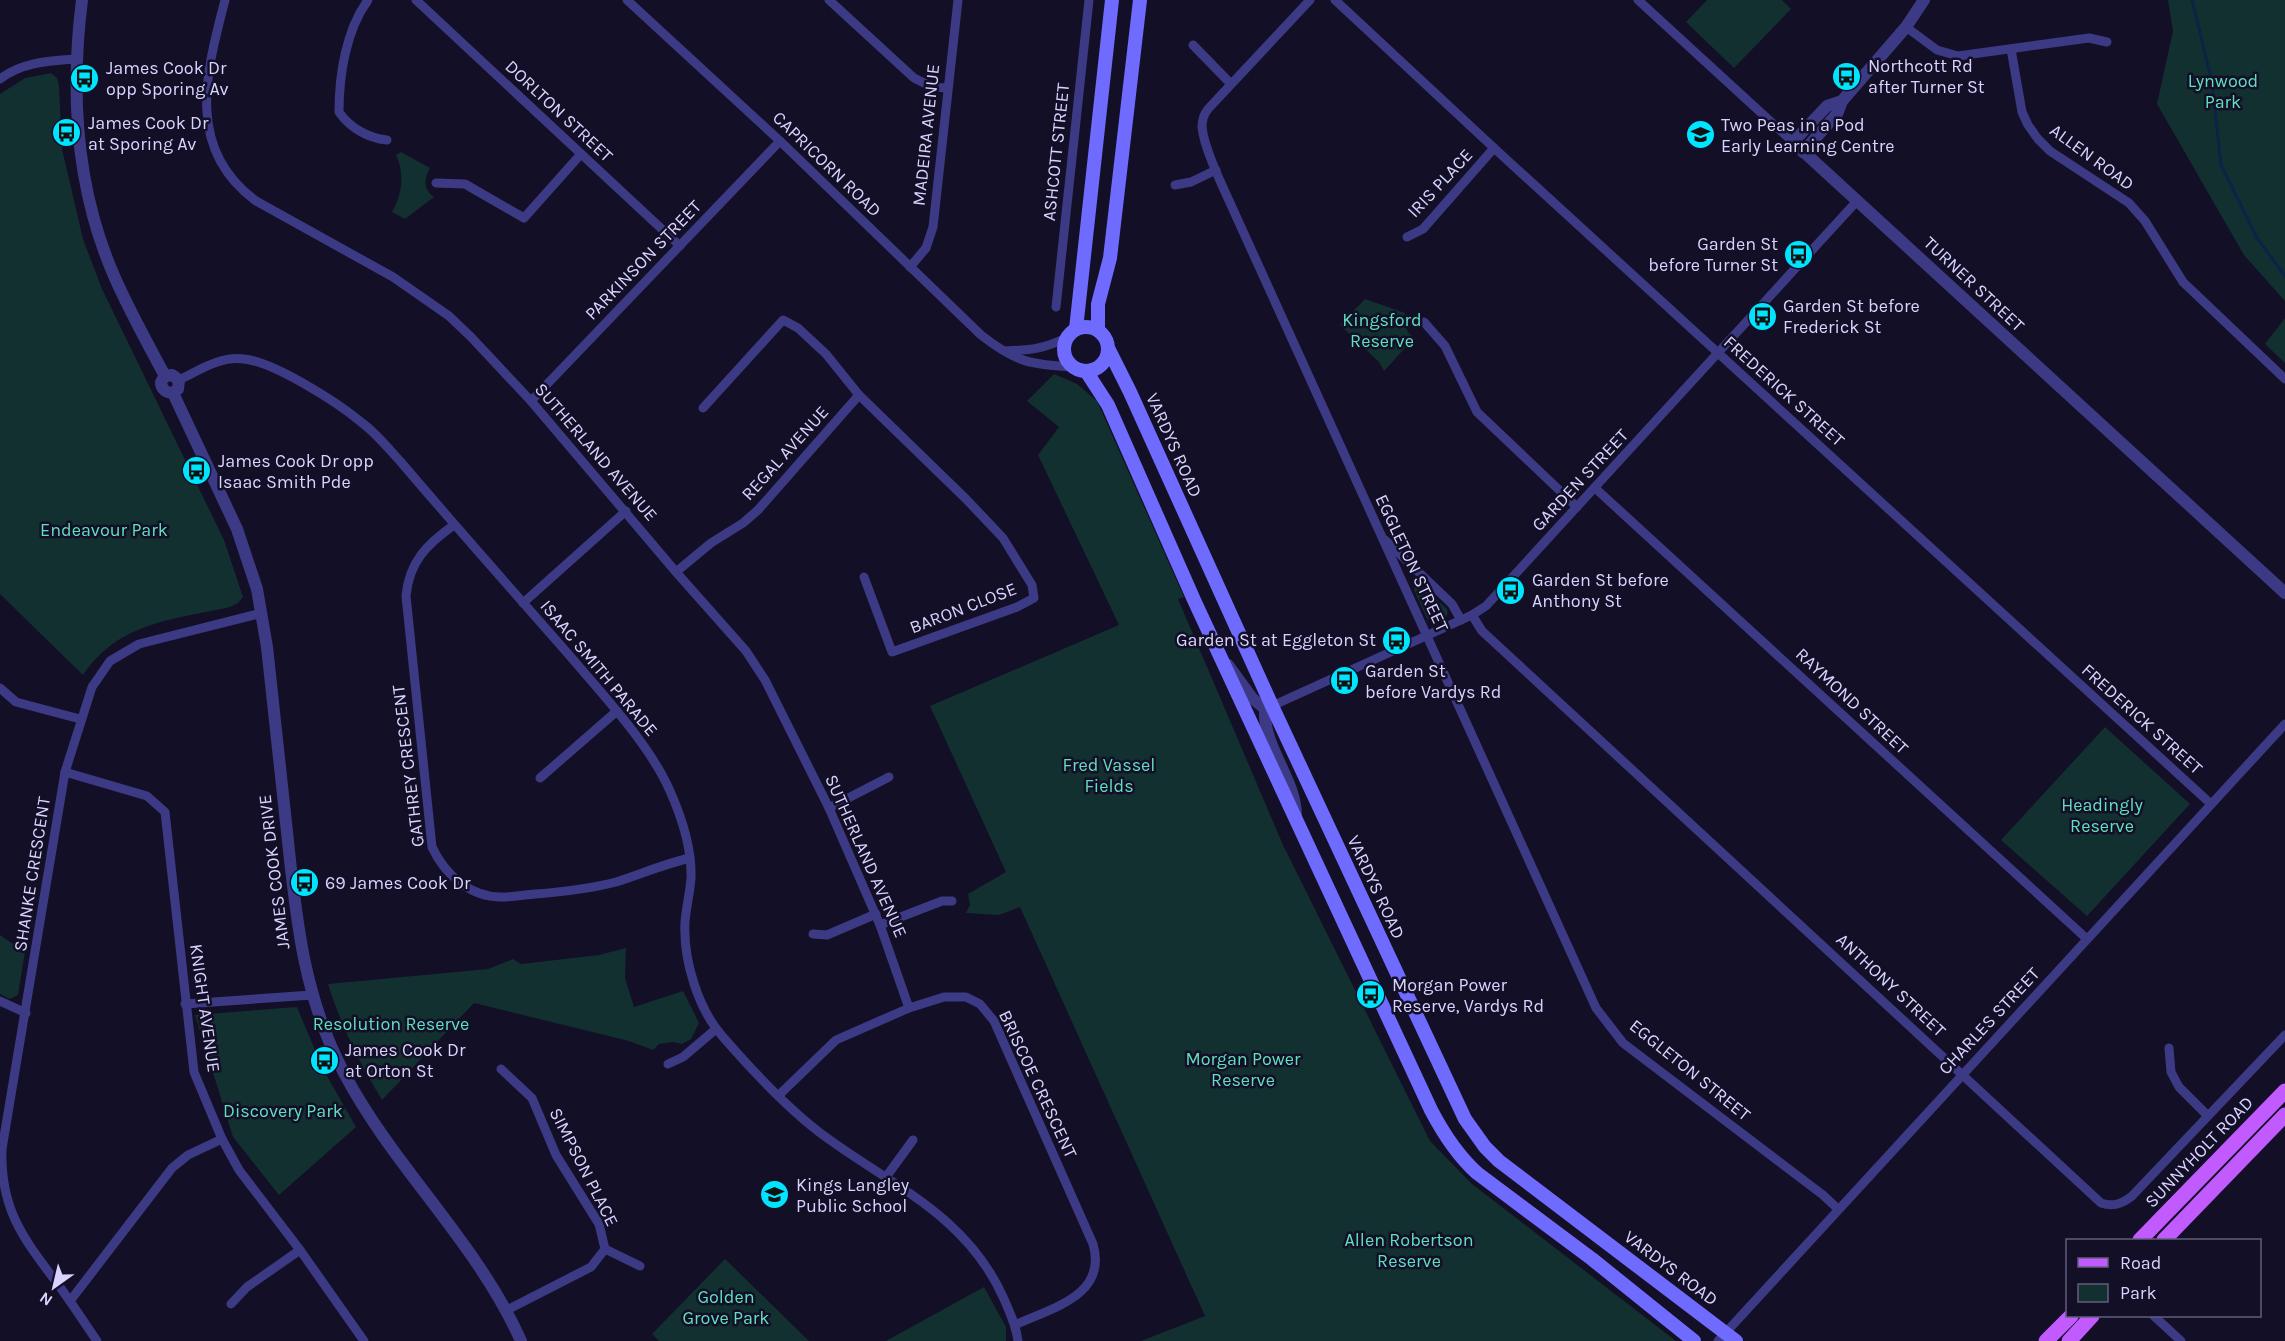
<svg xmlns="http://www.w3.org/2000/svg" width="2285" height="1341" viewBox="0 0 2285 1341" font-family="Karla,sans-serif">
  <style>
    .green { fill: #12302f }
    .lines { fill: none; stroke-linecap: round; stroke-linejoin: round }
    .stream { stroke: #0c2248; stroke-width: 3 }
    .minor { stroke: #3d3a85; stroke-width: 9 }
    .tertiary { stroke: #3d3a85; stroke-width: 12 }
    .secondary { stroke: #6f6bff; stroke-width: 14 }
    .primary { stroke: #c25bff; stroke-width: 15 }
    .labels { text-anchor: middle; stroke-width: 5; stroke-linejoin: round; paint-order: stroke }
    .poi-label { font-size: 18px; fill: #d9d4ff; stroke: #130f26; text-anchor: start }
    .park-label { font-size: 18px; fill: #5fe0c0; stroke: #130f26 }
    .street-label { font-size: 18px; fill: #d9d4ff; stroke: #130f26 }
  </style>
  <rect width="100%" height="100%" fill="#130f26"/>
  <g class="green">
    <polygon points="1707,0 1782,0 1791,9 1734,68 1686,22"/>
    <polygon points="2168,0 2285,0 2285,301 2244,255 2157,104 2173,31"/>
    <path d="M51,73L57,78L59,86L62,149L83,239L102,289L224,540L243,597L238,603L230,607C172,620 119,622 83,675L0,594V94L25,78Z"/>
    <path d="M401,152L430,168C424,179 423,189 434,197L405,219L392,212C402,195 405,174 396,155Z"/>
    <polygon points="1365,299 1405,313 1403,319 1408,332 1414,338 1384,371 1379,362 1340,325"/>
    <polygon points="2285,318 2285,363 2265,344"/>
    <polygon points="1054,374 1077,384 1097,401 1184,597 1178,599 1283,845 1430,1141 1472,1184 1676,1341 1141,1341 1205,1316 1020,907 999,915 966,913 970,905 968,894 1006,872 930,706 1119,625 1038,455 1059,427 1027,401"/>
    <polygon points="1415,584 1419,584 1435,622 1427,619 1414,590"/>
    <path d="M1422,586L1447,609C1449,616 1445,619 1439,622L1437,620Z"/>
    <polygon points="2105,727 2190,804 2087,916 2001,840"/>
    <polygon points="0,935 25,952 18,995 10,999 0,994"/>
    <path d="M626,948L625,978L634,1007L683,991L699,1023L691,1039L682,1044L673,1042L659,1044L653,1050L629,1041L474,1003L382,1100C358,1060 342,1028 328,984L488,969L513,959L521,964L599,955Z"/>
    <polygon points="297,1007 323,1069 356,1127 279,1195 233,1137 195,1015"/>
    <polygon points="725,1259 809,1341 659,1341 652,1334"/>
    <polygon points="984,1287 1006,1327 1006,1341 886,1341"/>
  </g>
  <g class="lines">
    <polyline class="stream" points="2192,0 2212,82 2221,165 2257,238 2285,276"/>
    <g class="minor">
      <path d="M225,0C206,73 185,149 256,201L393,277L449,316L471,337L531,401L676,572L746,651L765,680L829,808L880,925L909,1008"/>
      <path d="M368,0C346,30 339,75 339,112C350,128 368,138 387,140"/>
      <polyline points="416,0 680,246"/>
      <path d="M627,0L780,141L981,335C1017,363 1029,364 1074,367"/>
      <polyline points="829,0 914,78 932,87 947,88"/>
      <path d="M1310,0L1208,109C1204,114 1202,120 1202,127C1204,150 1226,193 1236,216L1596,1008L1623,1043L1823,1195L1838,1209"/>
      <polyline points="1335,0 1494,148 2211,804"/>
      <polyline points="1638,0 1793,142"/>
      <polyline points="1906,27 1937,50 1958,56 2089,38 2107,42"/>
      <polyline points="1193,45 1231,84"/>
      <polyline points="2011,49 2022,112 2028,125 2038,139 2050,151 2129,203 2145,221 2183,282 2285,379"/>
      <path d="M0,79C22,62 49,61 76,59"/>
      <polyline points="436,183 465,184 524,218 581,154"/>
      <polyline points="1175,185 1191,182 1216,170"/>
      <polyline points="1407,237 1423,229 1494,148"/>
      <polyline points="910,267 926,248 933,227 958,0"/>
      <polyline points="1056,307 1089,0"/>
      <polyline points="1424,322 1445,346 1477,412 1577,507"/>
      <path d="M1005,351C1031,350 1044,349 1068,337"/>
      <path d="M179,380C200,370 220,356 244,359C274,362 337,402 361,422C376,433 388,448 400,461C456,527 513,591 570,656C603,695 650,745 670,791C682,818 692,848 691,878C690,893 686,908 685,922C683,960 698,1009 723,1037C750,1068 788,1108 819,1132C889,1185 966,1213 1004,1299C1010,1313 1016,1325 1018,1341"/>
      <polyline points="531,401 780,141"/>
      <polyline points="703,408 783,320 798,328 826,354 859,395 966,499 1003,538 1032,585 1034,598 1017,607 892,652 864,577"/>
      <polyline points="1595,488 2087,939"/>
      <path d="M454,525C427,544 409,562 406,596L432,847C445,875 471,898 503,897C513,897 524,895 535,894C562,892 589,889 616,882C641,874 664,864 690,858"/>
      <polyline points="1385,540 1452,604 1461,620"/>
      <polyline points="676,572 711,543 743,523 758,510 859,395"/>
      <polyline points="523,603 626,511"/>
      <path d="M1472,615L1482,631L2101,1203C2113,1207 2122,1204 2132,1196L2285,1035"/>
      <polyline points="0,688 16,702 80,719"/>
      <polyline points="1272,706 1472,615 1486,606 1857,201"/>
      <polyline points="65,772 147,796 165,812 194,1072 222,1139 239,1170 300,1250 364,1341"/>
      <polyline points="540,778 617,711"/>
      <polyline points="829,808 889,777"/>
      <polyline points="880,925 942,901 952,901"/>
      <polyline points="813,934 827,935 876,914"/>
      <polyline points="0,1001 26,1013"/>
      <polyline points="185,1004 312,995"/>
      <polyline points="2169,1048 2171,1072 2179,1087 2207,1115"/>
      <polyline points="668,1064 683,1057 716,1029"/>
      <polyline points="501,1069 532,1098 556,1155 599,1224 605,1249 591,1267 507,1310"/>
      <path d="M779,1095L836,1040L909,1008L944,997H966L980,1004L994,1021L1093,1244C1108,1296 1051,1308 1015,1325"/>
      <polyline points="886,1177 913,1140"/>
      <polyline points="605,1249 640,1266"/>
      <polyline points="70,1301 172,1168 188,1155 222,1139"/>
      <polyline points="231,1304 247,1287 300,1250"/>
      <polyline points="2154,1316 2181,1341"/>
      <path d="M97,1341C84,1322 71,1302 57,1283C23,1238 0,1209 2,1149L65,772L92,687L110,661L139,644L262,613"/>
      <polyline points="1718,1341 2285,724"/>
    </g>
    <g class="tertiary">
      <path d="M82,0C70,95 76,190 115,278C130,312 148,344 165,376"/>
      <polyline points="1842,101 1827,106 1793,142 2285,593"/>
      <polyline points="1803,152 1837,114 1842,101 1906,27 1924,0"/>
      <polyline points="165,376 172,375 179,380 178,389 173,393"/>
      <path d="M165,376L161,382C161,389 166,393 173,393"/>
      <path d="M173,393L237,529L257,589L267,647C274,708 280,770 287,832C296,917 303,996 344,1073C394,1168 477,1242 521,1341"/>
      <polyline points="1228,665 1252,698 1264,708 1272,706"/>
      <path d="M1272,706L1265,712C1264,749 1296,779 1296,816"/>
    </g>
    <g class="secondary">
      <circle cx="1086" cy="349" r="22"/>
      <polyline points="1076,329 1112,0"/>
      <polyline points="1098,330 1098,304 1110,258 1140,0"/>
      <polyline points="1109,350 1130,392 1272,706 1465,1119 1485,1147 1499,1161 1736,1341"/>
      <path d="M1086,371L1108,405L1194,600L1431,1110C1443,1133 1457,1155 1477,1173L1592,1259L1694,1341"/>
    </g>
    <g class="primary">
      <polyline points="2140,1240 2285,1091"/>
      <polyline points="2164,1240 2285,1115"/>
      <polyline points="2046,1341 2071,1316"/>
      <polyline points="2069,1341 2092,1316"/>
    </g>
  </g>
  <defs>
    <symbol id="bus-disc" viewBox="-11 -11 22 22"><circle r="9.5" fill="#00e5ff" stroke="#130f26"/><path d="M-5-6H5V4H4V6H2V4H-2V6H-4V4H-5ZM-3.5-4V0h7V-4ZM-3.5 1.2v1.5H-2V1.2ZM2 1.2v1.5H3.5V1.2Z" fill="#111"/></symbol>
    <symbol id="school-disc" viewBox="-11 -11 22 22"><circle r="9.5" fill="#00e5ff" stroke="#130f26"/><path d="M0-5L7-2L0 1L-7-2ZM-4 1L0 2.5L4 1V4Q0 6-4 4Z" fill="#111"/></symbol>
  </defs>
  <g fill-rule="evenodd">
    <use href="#bus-disc" x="1830" y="60" width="33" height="33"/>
    <use href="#bus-disc" x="68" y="62" width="33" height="33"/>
    <use href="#bus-disc" x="50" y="116" width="33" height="33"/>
    <use href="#school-disc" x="1684" y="118" width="33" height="33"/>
    <use href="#bus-disc" x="1782" y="238" width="33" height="33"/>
    <use href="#bus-disc" x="1746" y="300" width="33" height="33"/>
    <use href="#bus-disc" x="180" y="454" width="33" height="33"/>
    <use href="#bus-disc" x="1494" y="574" width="33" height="33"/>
    <use href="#bus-disc" x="1380" y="624" width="33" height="33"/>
    <use href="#bus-disc" x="1328" y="664" width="33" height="33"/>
    <use href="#bus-disc" x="288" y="866" width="33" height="33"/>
    <use href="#bus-disc" x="1354" y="978" width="33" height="33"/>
    <use href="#bus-disc" x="308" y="1044" width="33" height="33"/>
    <use href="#school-disc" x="758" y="1178" width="33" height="33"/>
  </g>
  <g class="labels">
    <g class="poi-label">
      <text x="1868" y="72">Northcott Rd<tspan x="1868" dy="21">after Turner St</tspan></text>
      <text x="106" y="74">James Cook Dr<tspan x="106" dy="21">opp Sporing Av</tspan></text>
      <text x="88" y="129">James Cook Dr<tspan x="88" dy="21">at Sporing Av</tspan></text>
      <text x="1721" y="131">Two Peas in a Pod<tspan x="1721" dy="21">Early Learning Centre</tspan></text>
      <text x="1778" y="250" text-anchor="end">Garden St<tspan x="1778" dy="21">before Turner St</tspan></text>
      <text x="1783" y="312">Garden St before<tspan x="1783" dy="21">Frederick St</tspan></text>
      <text x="218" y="467">James Cook Dr opp<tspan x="218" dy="21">Isaac Smith Pde</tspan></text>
      <text x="1532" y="586">Garden St before<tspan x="1532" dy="21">Anthony St</tspan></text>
      <text x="1376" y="646" text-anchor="end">Garden St at Eggleton St</text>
      <text x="1365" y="677">Garden St<tspan x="1365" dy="21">before Vardys Rd</tspan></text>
      <text x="325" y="889">69 James Cook Dr</text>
      <text x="1392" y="991">Morgan Power<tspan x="1392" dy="21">Reserve, Vardys Rd</tspan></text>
      <text x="345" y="1056">James Cook Dr<tspan x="345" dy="21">at Orton St</tspan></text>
      <text x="796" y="1191">Kings Langley<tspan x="796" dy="21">Public School</tspan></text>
    </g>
    <g class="park-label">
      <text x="2223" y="87">Lynwood<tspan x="2223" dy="21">Park</tspan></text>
      <text x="1382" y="326">Kingsford<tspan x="1382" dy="21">Reserve</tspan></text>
      <text x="104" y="536">Endeavour Park</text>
      <text x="1109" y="771">Fred Vassel<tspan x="1109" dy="21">Fields</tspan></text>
      <text x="2102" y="811">Headingly<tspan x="2102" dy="21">Reserve</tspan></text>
      <text x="391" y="1030">Resolution Reserve</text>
      <text x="1243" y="1065">Morgan Power<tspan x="1243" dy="21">Reserve</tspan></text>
      <text x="283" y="1117">Discovery Park</text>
      <text x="1409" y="1246">Allen Robertson<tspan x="1409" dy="21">Reserve</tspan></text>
      <text x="726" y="1303">Golden<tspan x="726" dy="21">Grove Park</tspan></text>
    </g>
    <g class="street-label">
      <text transform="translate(559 111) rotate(43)" y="6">DORLTON STREET</text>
      <text transform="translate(926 135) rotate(-84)" y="6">MADEIRA AVENUE</text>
      <text transform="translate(1056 152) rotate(-84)" y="6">ASHCOTT STREET</text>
      <text transform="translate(2092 157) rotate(36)" y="6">ALLEN ROAD</text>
      <text transform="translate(827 164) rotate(44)" y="6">CAPRICORN ROAD</text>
      <text transform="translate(1440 183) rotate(-47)" y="6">IRIS PLACE</text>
      <text transform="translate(643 260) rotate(-46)" y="6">PARKINSON STREET</text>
      <text transform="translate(1974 284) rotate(43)" y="6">TURNER STREET</text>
      <text transform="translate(1784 391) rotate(42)" y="6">FREDERICK STREET</text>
      <text transform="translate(1174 445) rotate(66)" y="6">VARDYS ROAD</text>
      <text transform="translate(596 452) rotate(49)" y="6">SUTHERLAND AVENUE</text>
      <text transform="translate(785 453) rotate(-48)" y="6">REGAL AVENUE</text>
      <text transform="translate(1580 480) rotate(-47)" y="6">GARDEN STREET</text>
      <text transform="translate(1412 563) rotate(65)" y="6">EGGLETON STREET</text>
      <text transform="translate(963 608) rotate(-21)" y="6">BARON CLOSE</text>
      <text transform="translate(599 668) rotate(50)" y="6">ISAAC SMITH PARADE</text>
      <text transform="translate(1852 701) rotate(43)" y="6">RAYMOND STREET</text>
      <text transform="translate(2142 719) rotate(42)" y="6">FREDERICK STREET</text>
      <text transform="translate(408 766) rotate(-97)" y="6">GATHREY CRESCENT</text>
      <text transform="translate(866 856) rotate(66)" y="6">SUTHERLAND AVENUE</text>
      <text transform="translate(274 872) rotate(-97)" y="6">JAMES COOK DRIVE</text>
      <text transform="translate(32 874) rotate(-81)" y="6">SHANKE CRESCENT</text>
      <text transform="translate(1376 887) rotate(65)" y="6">VARDYS ROAD</text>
      <text transform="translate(1891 985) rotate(43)" y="6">ANTHONY STREET</text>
      <text transform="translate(205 1008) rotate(82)" y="6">KNIGHT AVENUE</text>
      <text transform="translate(1989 1021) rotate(-47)" y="6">CHARLES STREET</text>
      <text transform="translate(1690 1070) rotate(39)" y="6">EGGLETON STREET</text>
      <text transform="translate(1038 1084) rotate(65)" y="6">BRISCOE CRESCENT</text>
      <text transform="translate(2199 1152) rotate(-46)" y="6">SUNNYHOLT ROAD</text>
      <text transform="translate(584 1167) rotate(63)" y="6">SIMPSON PLACE</text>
      <text transform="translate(1671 1268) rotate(37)" y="6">VARDYS ROAD</text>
    </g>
  </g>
  <rect x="2066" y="1239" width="195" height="78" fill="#130f26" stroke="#625e7d" stroke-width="1.5"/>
  <rect x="2078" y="1258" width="30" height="9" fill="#c25bff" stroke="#625e7d" stroke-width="1.5"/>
  <text x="2120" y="1269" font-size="18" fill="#d9d4ff">Road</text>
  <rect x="2078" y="1284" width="30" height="18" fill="#12302f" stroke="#625e7d" stroke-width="1.5"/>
  <text x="2120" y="1299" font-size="18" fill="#d9d4ff">Park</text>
  <g transform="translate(54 1287) rotate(214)" stroke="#130f26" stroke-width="4.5" paint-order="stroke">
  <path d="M0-4.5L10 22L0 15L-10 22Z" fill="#d9d4ff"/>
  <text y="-9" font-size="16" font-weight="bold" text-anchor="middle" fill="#d9d4ff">N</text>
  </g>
</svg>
